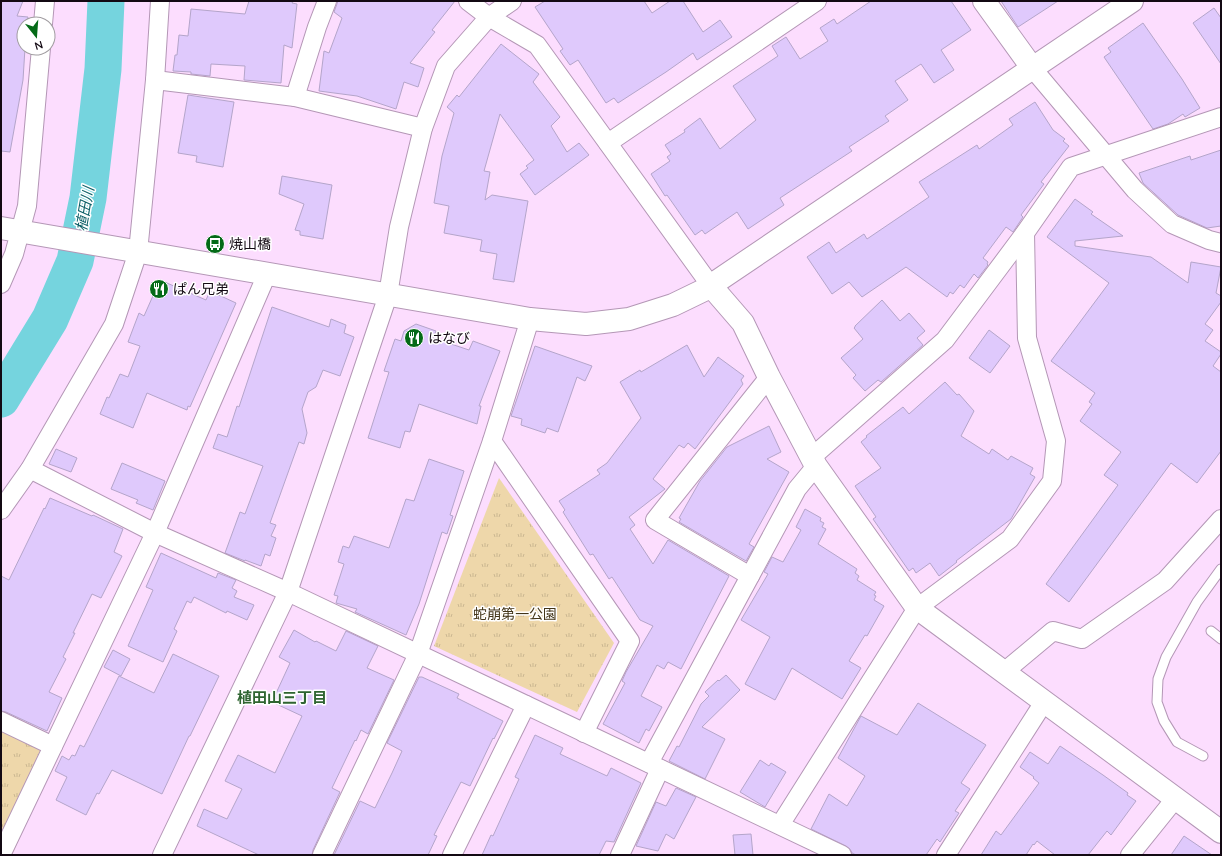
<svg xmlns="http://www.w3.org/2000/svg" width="1222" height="856" viewBox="0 0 1222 856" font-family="Quicksand,'Noto Sans JP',sans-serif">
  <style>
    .park { fill: url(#park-tufts) }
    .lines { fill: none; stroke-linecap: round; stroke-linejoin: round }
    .river { stroke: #75d4de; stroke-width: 37 }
    .building { fill: #dfc9fc; stroke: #b4a5ca }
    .service-casing { stroke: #b497b6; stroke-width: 11 }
    .minor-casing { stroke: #b497b6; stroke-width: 20 }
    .tertiary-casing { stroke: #b497b6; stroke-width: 24 }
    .service { stroke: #fff; stroke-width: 9 }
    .minor { stroke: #fff; stroke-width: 18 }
    .tertiary { stroke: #fff; stroke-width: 22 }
    .labels { text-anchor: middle; stroke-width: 3; stroke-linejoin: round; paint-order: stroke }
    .poi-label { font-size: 14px; fill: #130913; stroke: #fff; text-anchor: start }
    .park-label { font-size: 14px; fill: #433518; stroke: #fff }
    .water-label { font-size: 15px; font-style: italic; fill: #0f6168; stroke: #fff }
    .neighbourhood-label { font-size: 15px; font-weight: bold; fill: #2f6531; stroke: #fff }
  </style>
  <defs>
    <pattern id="park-tufts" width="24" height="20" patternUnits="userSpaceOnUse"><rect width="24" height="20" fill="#eed7aa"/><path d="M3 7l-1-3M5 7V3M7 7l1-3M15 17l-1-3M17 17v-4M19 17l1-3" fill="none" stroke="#cbb791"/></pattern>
  </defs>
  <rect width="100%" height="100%" fill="#fcddfe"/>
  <g class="park">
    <polygon points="499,478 614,643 577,712 434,646"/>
    <polygon points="1,727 57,755 12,855 8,855 1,852"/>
  </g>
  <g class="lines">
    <polyline class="river" points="1,399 50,319 75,261 88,198 103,69 106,1"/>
  </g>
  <g class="building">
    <polygon points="1,1 23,1 17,16 28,17 27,24 24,24 24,48 25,48 23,80 10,152 1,151"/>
    <polygon points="249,1 293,1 292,3 297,4 292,48 284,45 281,83 244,80 245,66 211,64 210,76 191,74 191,72 173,71 175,55 177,55 179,35 188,36 191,9 245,14"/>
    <polygon points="338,1 455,1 432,30 435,32 410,63 424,68 418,87 404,82 396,109 357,96 319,91 324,51 329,53 342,18 334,12"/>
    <polygon points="545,1 644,1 652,13 670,1 683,1 703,32 720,20 732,37 697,60 693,53 666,72 618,103 614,98 606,103 578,60 570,65 560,51 563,49 535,7"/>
    <polygon points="871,1 951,1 971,30 941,50 954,70 934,83 921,64 895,81 908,100 885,116 889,121 849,147 852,151 780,198 784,205 748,229 737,212 705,234 702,230 695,235 667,195 665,196 651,174 670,161 667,157 671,154 665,145 685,132 684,130 700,118 720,149 756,120 733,86 778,56 772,46 786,37 800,59 828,41 820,28 834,19 837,24"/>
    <polygon points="1001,1 1058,1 1018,27"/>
    <polygon points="1214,8 1221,18 1221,64 1193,23"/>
    <polygon points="1143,23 1182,79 1200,108 1185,117 1183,114 1168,124 1153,129 1104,57 1111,52 1108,48"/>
    <polygon points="501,44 539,74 533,82 560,117 551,126 567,152 579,143 589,155 535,195 520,174 528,168 526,166 534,160 500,114 484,171 490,172 485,200 492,195 528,201 514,282 493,279 497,254 480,251 482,240 444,233 449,206 434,203 442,156 454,113 447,107 457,95 459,97"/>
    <polygon points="188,95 234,102 223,167 196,162 197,156 178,153"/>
    <polygon points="1035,102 1053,130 1065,139 1063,141 1069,146 1041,182 1044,184 1021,215 1023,217 1013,232 1006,227 983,258 988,262 987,264 988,265 978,278 974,274 964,288 960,285 953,294 950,292 947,297 906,267 862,297 849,282 832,294 807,257 829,242 836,253 864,234 867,239 929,197 919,182 977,145 979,149 1013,125 1009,119"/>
    <polygon points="1221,150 1221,226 1207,228 1178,215 1143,183 1139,173 1190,156 1191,160"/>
    <polygon points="282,176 332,185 323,239 300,235 300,231 295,230 304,204 279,194"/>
    <polygon points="1075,199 1093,212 1091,214 1123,236 1075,241 1075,246 1151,257 1188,283 1191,262 1221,267 1216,293 1221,296 1221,302 1205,324 1213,330 1205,341 1221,352 1221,354 1213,366 1221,372 1221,451 1197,483 1171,463 1069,602 1046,584 1118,485 1104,475 1121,452 1080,421 1092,404 1089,402 1095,393 1051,361 1109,283 1047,237"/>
    <polygon points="160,280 206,300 210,291 236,303 190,407 188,406 187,410 147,393 133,428 100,414 107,397 109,398 120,374 128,377 140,346 128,342 139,313 144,316"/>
    <polygon points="882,300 900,321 909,313 925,331 917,338 923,345 881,382 878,380 865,391 853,378 856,375 841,358 863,339 854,328 855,327 855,326"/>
    <polygon points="272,307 329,327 331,319 346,325 344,333 354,337 340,376 323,370 316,387 308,392 302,409 307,433 304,444 299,442 270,523 276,525 271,536 276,538 270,556 265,554 261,566 245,560 245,561 225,553 240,512 245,514 263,466 213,448 218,434 227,437 237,406 239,407"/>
    <polygon points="416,324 436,331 433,338 469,350 473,341 500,351 479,406 481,406 477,424 419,404 410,432 405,431 400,448 368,438 389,372 384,371 395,339 401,341 404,331"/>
    <polygon points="989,330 1010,346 990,373 969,358"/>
    <polygon points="687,345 704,377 718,357 744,376 741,380 743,384 695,449 688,443 684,448 679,445 653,479 665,489 629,517 635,525 630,529 653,564 668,540 729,576 681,669 668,662 664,669 657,665 641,696 662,707 649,731 646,729 639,743 603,724 625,683 622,681 626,672 653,626 640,620 612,577 609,579 593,554 590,555 563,512 565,510 559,501 600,474 597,470 607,463 641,418 620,382 640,370 641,372"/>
    <polygon points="535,346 592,366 585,381 577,377 558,432 547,428 545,433 521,425 522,419 511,416"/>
    <polygon points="945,382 957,395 959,394 974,411 961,436 989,454 992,449 1008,460 1011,456 1033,468 1030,474 1035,477 1011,519 956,561 957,562 939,576 930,563 916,573 913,568 909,571 873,519 876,517 855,486 881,468 861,442 867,437 866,436 903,407 909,414"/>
    <polygon points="769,426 781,452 767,459 789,472 749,544 754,547 746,561 679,522 681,519 679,518 700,481 727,447"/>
    <polygon points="56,449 77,458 71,472 49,464"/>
    <polygon points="429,459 464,471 450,515 453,516 447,534 442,532 419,604 406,635 355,612 357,609 336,603 338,596 334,595 344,564 338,562 343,546 349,548 354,536 389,548 406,499 414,501"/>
    <polygon points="122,463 165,481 153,510 136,503 138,500 111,489"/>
    <polygon points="50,498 92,516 93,515 123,529 114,552 122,556 101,598 92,594 73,633 75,633 63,657 66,659 49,692 62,698 47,731 6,712 1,711 1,576 9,580 44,508 45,509"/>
    <polygon points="805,509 821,518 820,521 824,523 822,527 826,529 818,544 857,569 855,573 859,576 857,580 876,592 874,595 876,596 874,600 884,606 867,636 865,635 849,661 861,668 842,699 792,668 775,700 745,684 770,637 741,620 768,574 764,572 772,557 783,562 801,530 796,527"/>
    <polygon points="161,553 216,578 218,573 236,580 232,588 237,591 234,597 254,605 247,620 227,611 226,613 194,597 191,603 187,601 174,629 177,631 163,662 128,646 153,590 146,587"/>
    <polygon points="294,630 315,642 316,641 336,651 346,631 378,646 367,668 394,680 368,734 361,730 356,741 355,740 332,788 340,792 313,850 312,855 259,855 197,826 204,809 227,819 242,789 225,781 238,755 275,773 302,716 272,702 290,663 279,657"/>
    <polygon points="113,650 130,659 121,676 104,667"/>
    <polygon points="173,654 219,676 190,736 189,736 162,794 112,770 99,794 97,793 86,815 56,800 67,777 55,771 62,756 69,760 72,755 75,756 80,745 84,747 119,676 154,693"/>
    <polygon points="726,675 740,690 702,727 725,739 705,779 669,761 677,746 679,747 701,704 709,696 705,692 718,680 719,681"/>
    <polygon points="419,677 422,677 459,694 457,698 503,721 494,739 493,738 470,786 461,782 434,835 437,836 428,855 334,855 360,801 375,808 392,773 402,751 387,743"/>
    <polygon points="918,703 986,745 961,783 970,789 955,811 959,813 940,842 937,839 926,855 856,855 852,853 850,849 846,846 811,829 829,794 847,806 865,776 838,758 861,716 897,735"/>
    <polygon points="535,735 563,748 560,754 607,776 611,768 641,783 614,842 606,841 599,855 482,855 491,835 493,836 519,779 515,777"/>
    <polygon points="1060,746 1103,775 1128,793 1127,795 1136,801 1111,835 1107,831 1088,855 1055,855 1037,841 1034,845 1033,844 1026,855 981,855 996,831 1001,835 1039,783 1033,778 1034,777 1020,767 1030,752 1048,764"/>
    <polygon points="760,760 769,766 771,763 786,772 765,807 740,792"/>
    <polygon points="676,788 696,797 674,839 666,834 658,851 636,846 656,802 666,806"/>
    <polygon points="751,834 753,855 735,855 733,835"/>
    <polygon points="1184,836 1212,855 1171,855"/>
  </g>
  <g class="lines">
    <defs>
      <g id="service">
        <polyline points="1211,631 1221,639"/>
        <polyline points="1203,756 1177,742 1164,721 1157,702 1158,679 1166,657 1197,602 1221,569"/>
      </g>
      <g id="minor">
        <polyline points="468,1 489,17 537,45 711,286"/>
        <polyline points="43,24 45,1"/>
        <polyline points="1033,69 1135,190 1172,224 1209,240 1221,243"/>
        <polyline points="155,80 295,97 423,128"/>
        <polyline points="295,97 317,27 327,1"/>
        <polyline points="608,143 817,1"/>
        <polyline points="1,284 14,254 27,206 41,48"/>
        <polyline points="492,441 630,641 584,733"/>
        <polyline points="812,457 945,340 1025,233 1071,167 1221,117"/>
        <polyline points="30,469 155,533 288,592 842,855"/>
        <polyline points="1,510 30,469 114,324 138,252 155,80 160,1"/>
        <polyline points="750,576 655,520 769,377"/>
        <polyline points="1004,672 1053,631 1082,639 1165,581 1221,519"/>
        <polyline points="1,721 53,746"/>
        <polyline points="649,763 797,489 816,466"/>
        <polyline points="780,825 917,608 1010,539 1052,481 1056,441 1027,338 1025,233"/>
        <polyline points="1,855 155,533 267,274"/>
        <polyline points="162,855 288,592 388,295 399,227 423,128 446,66 489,17 512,1"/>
        <polyline points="322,855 418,654 492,441 530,319"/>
        <polyline points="452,855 526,705"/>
        <polyline points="620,855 660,769"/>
        <polyline points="946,855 1044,702"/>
        <polyline points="1130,855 1175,799"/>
      </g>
      <g id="tertiary">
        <polyline points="984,1 1033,69"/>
        <polyline points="1,228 530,319 586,324 629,319 673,305 704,290 1132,1"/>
        <polyline points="711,286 743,323 769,377 816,466 917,608 1221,832"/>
      </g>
    </defs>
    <use href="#service" class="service-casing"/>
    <use href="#minor" class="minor-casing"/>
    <use href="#tertiary" class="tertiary-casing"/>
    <use href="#service" class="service"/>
    <use href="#minor" class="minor"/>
    <use href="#tertiary" class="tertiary"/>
  </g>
  <defs>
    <symbol id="bus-disc" viewBox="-11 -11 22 22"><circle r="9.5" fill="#046a17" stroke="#fff"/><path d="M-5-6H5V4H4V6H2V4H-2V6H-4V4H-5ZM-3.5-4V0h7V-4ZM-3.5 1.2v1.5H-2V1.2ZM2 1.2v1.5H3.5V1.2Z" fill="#fff"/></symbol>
    <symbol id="restaurant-disc" viewBox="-11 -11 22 22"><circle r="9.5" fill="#046a17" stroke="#fff"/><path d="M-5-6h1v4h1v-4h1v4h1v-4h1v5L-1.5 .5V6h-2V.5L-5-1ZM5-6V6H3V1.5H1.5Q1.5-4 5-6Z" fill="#fff"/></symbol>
  </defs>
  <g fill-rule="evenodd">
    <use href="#bus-disc" x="204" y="233" width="22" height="22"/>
    <use href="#restaurant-disc" x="148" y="278" width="22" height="22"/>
    <use href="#restaurant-disc" x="403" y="327" width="22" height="22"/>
  </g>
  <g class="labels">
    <g class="poi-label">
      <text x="229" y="249">焼山橋</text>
      <text x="173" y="294">ぱん兄弟</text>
      <text x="428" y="343">はなび</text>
    </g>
    <g class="park-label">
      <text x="515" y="619">蛇崩第一公園</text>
    </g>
    <g class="water-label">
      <text transform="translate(85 209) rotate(-80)" y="5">植田川</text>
    </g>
    <g class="neighbourhood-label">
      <text x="282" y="703">植田山三丁目</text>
    </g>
  </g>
  <rect width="1222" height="856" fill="none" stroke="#130913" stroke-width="4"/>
  <g transform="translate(36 36) rotate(163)"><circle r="19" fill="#ffffff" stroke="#a19da1"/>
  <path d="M0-3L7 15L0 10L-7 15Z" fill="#046a17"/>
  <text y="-6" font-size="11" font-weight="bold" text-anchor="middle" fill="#130913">N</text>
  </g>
</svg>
